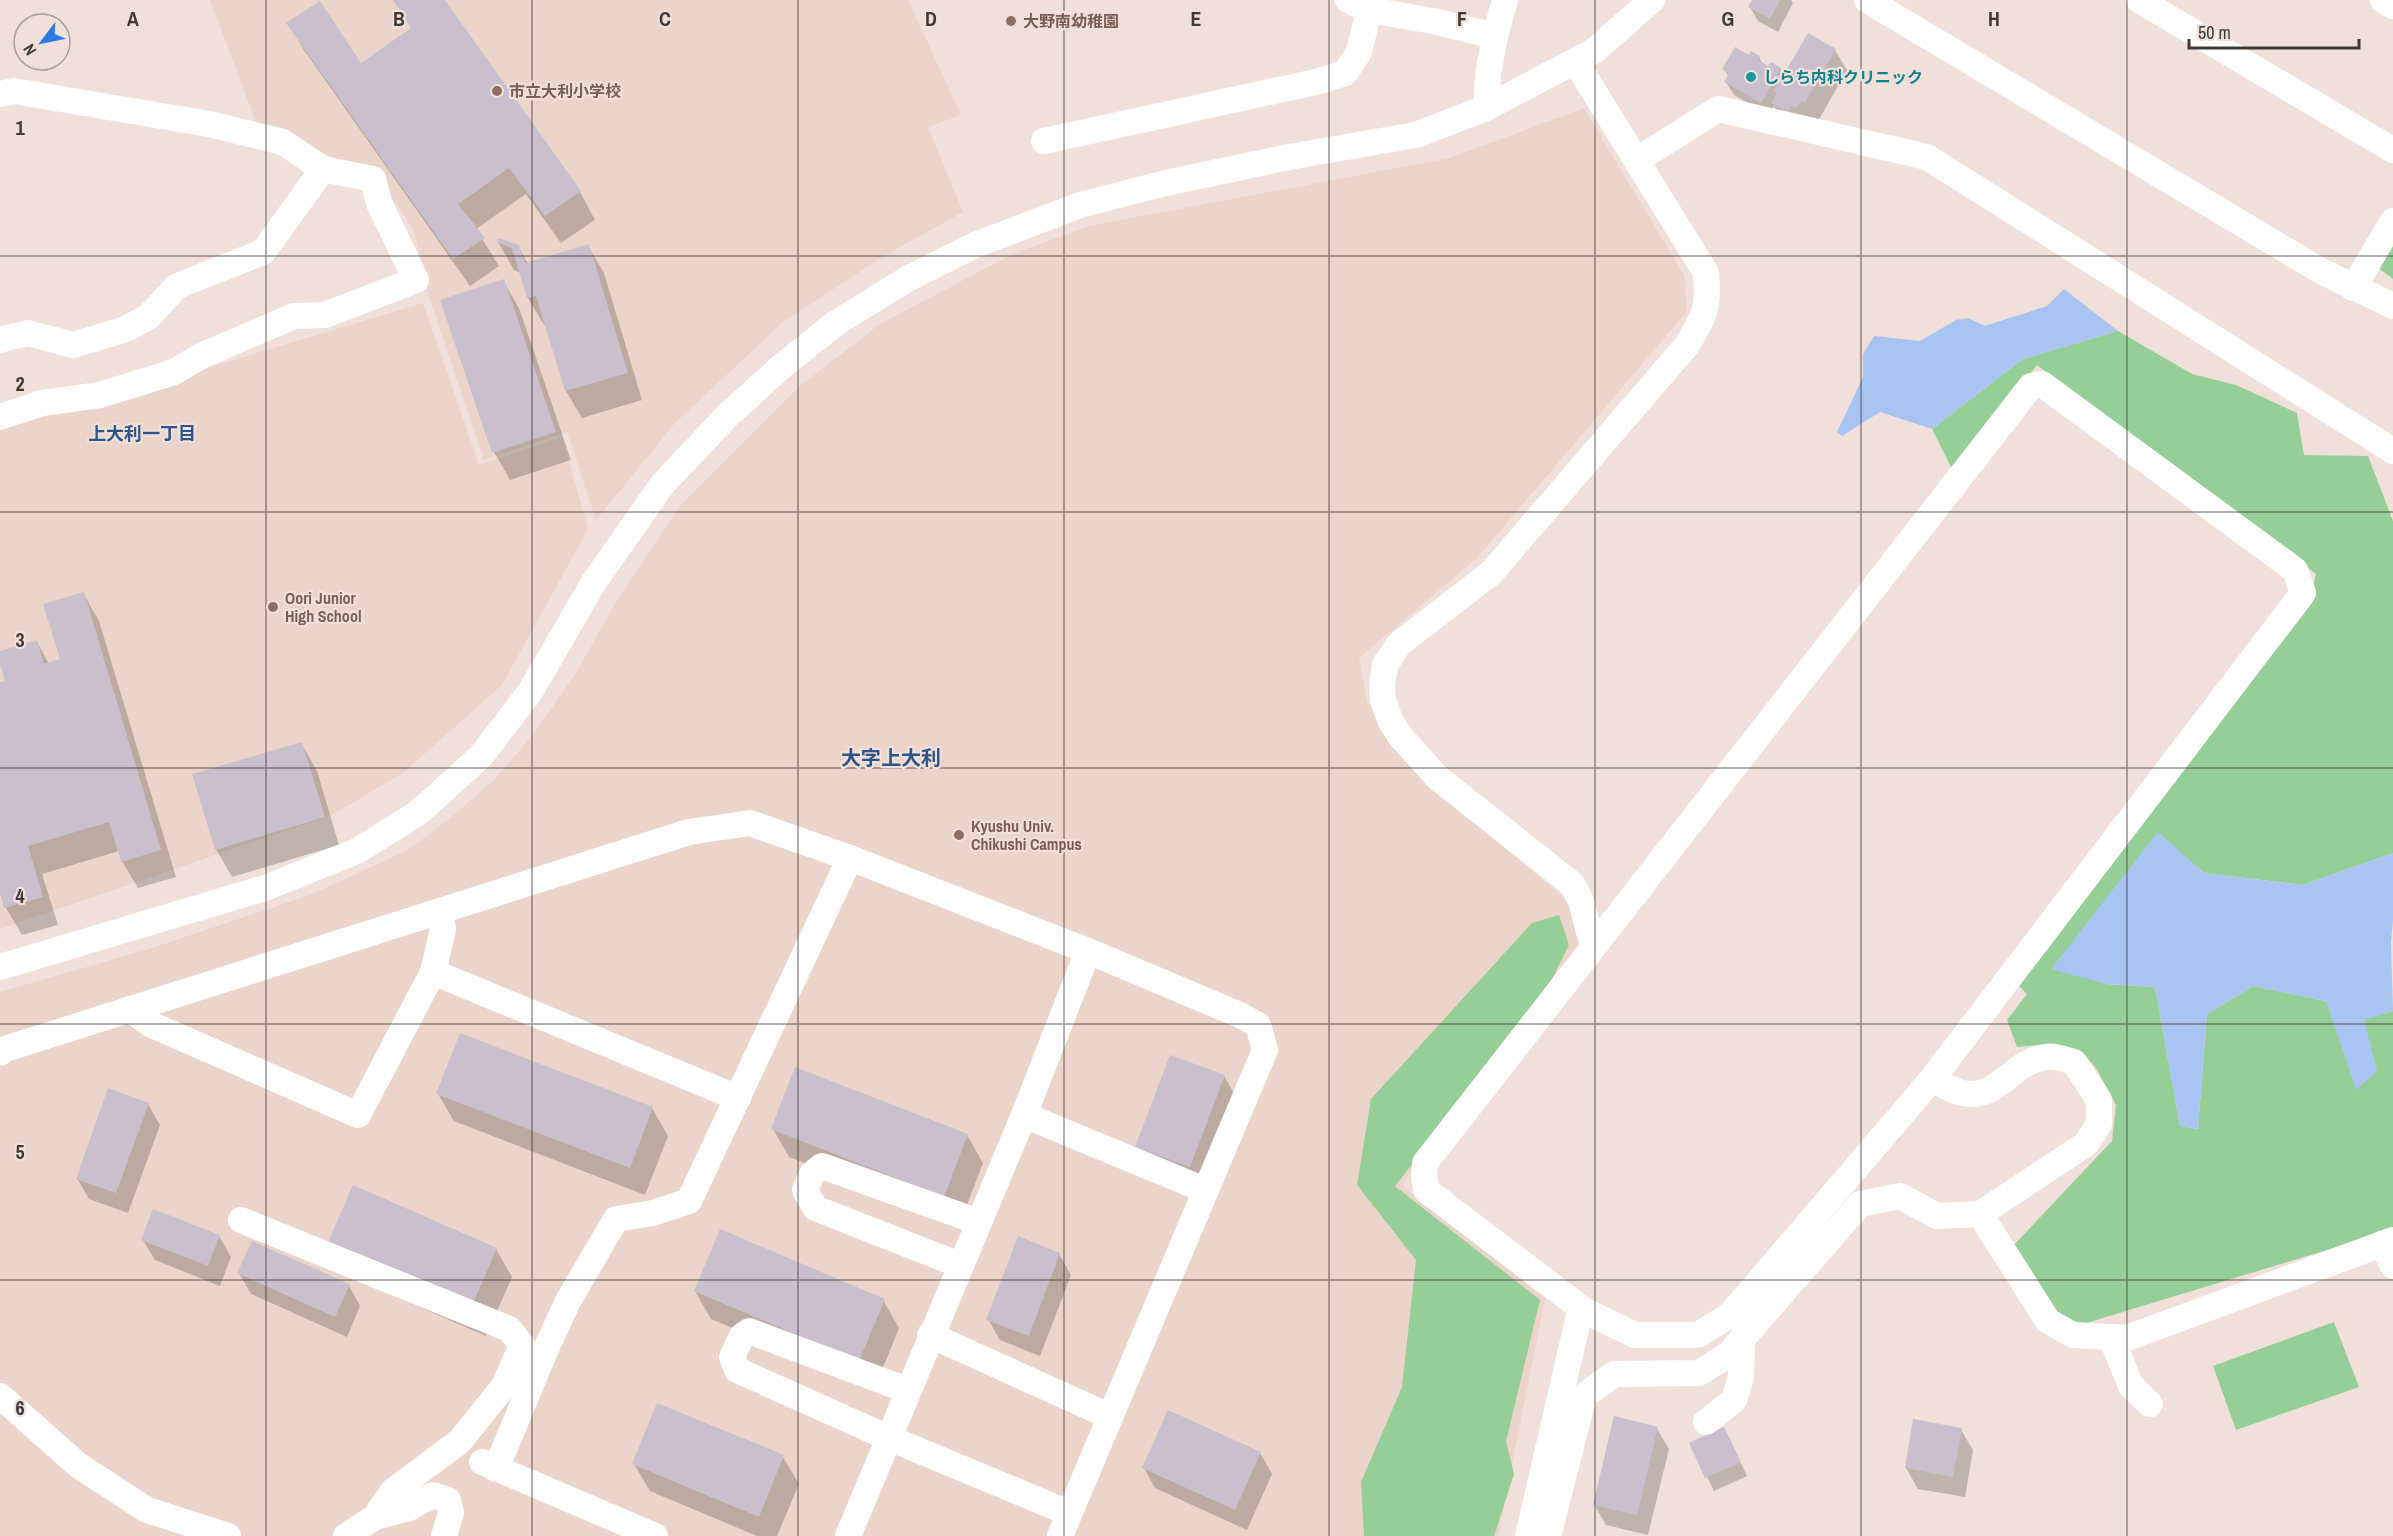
<svg xmlns="http://www.w3.org/2000/svg" width="2393" height="1536" viewBox="0 0 2393 1536" font-family="'Archivo Narrow','Noto Sans JP',sans-serif">
  <style>
    .built { fill: #ebd4c9 }
    .green { fill: #95cf97 }
    .water { fill: #a8c4f3 }
    .shadow { fill: #0003 }
    .building { fill: #cac0cd }
    .lines { fill: none; stroke-linecap: round; stroke-linejoin: round }
    .minor { stroke: #fff; stroke-width: 26 }
    .grid { fill: none; stroke: #3f3936; stroke-width: 1.5; stroke-opacity: 0.55 }
    .education-dot { fill: #8d6e63; stroke: #f0e0d9; stroke-width: 2 }
    .culture-dot { fill: #0f9aa8; stroke: #f0e0d9; stroke-width: 2 }
    .labels { text-anchor: middle; stroke-width: 4.5; stroke-linejoin: round; paint-order: stroke }
    .education-label { font-size: 16px; font-weight: bold; fill: #785e54; stroke: #f0e0d9; text-anchor: start }
    .culture-label { font-size: 16px; font-weight: bold; fill: #0d838f; stroke: #f0e0d9; text-anchor: start }
    .neighbourhood-label { font-size: 18px; font-weight: bold; fill: #2d558b; stroke: #f0e0d9 }
    .quarter-label { font-size: 20px; font-weight: bold; fill: #2d558b; stroke: #f0e0d9 }
    .grid-label { font-size: 20px; text-anchor: middle; font-weight: bold; fill: #3f3936; stroke: #f0e0d9; stroke-width: 4.5; stroke-linejoin: round; paint-order: stroke }
  </style>
  <rect width="100%" height="100%" fill="#f0e0d9"/>
  <g class="built">
    <polygon points="210,0 908,0 961,115 928,127 963,212 887,254 782,323 675,423 596,520 567,432 484,460 429,296 414,230 374,171 346,163 256,122"/>
    <polygon points="1584,108 1684,275 1687,311 1477,558 1359,658 1367,702 1428,783 1571,904 1583,940 1402,1185 1545,1299 1498,1536 0,1536 0,992 149,949 310,895 408,850 448,820 495,779 535,732 576,673 615,604 681,505 800,386 880,324 1013,254 1089,226 1450,158"/>
    <polygon points="423,303 479,465 562,437 588,529 502,685 404,772 332,815 0,929 0,430"/>
  </g>
  <g class="green">
    <polygon points="2393,239 2393,279 2377,267"/>
    <polygon points="2118,331 2192,374 2236,385 2297,413 2304,455 2368,456 2393,521 2393,853 2303,885 2204,873 2158,833 2106,984 2155,987 2180,1126 2198,1129 2207,1014 2253,986 2326,1001 2377,1071 2363,1020 2393,1011 2393,1230 2083,1324 2053,1313 2011,1248 2112,1141 2116,1105 2096,1068 2082,1052 2038,1045 2017,1047 2007,1020 2027,994 2015,982 2309,607 2316,574 2037,365 1953,471 1932,429 2023,359"/>
    <polygon points="1559,915 1569,945 1541,1001 1395,1186 1540,1300 1506,1441 1514,1474 1494,1536 1364,1536 1361,1482 1402,1387 1416,1260 1357,1185 1371,1099 1532,923"/>
    <polygon points="2334,1322 2359,1387 2236,1430 2213,1366"/>
  </g>
  <g class="water">
    <polygon points="2064,289 2118,331 2023,359 1932,429 1880,412 1842,436 1837,432 1863,377 1863,354 1874,336 1920,341 1956,320 1968,318 1985,326 2047,306"/>
    <polygon points="2158,832 2204,873 2303,885 2393,853 2393,919 2391,943 2393,1011 2364,1020 2377,1071 2356,1090 2326,1001 2253,986 2207,1014 2198,1129 2180,1126 2155,987 2106,984 2051,969"/>
  </g>
  <g class="shadow">
    <polygon points="394,0 443,0 580,192 595,220 561,243 526,194 476,229 499,266 470,286 304,50 288,23 361,65 412,29"/>
    <polygon points="1754,0 1791,0 1793,3 1778,32 1758,21 1750,7"/>
    <polygon points="1835,50 1847,70 1817,123 1784,124 1774,106 1769,115 1734,95 1726,82 1729,77 1724,69 1750,57 1759,57 1763,65 1780,69 1784,76"/>
    <polygon points="498,242 518,246 528,264 588,246 604,273 642,400 582,418 566,391 546,324 544,325 528,298 521,273 514,270"/>
    <polygon points="503,281 519,308 571,460 510,480 494,452"/>
    <polygon points="83,593 99,621 176,877 138,888 122,861 119,851 42,874 58,925 22,935 6,908 0,888 0,684 7,682 0,653 37,642 49,664 62,660"/>
    <polygon points="301,743 317,771 339,845 232,877 216,849"/>
    <polygon points="1224,1076 1236,1097 1202,1187 1149,1167 1137,1147"/>
    <polygon points="438,1094 652,1108 668,1136 645,1195 454,1121"/>
    <polygon points="148,1104 160,1125 128,1213 89,1199 77,1178"/>
    <polygon points="773,1129 967,1135 983,1163 960,1223 789,1157"/>
    <polygon points="219,1236 231,1257 220,1286 155,1260 143,1240"/>
    <polygon points="496,1249 512,1277 486,1336 344,1274"/>
    <polygon points="1059,1254 1071,1275 1040,1356 1000,1340 988,1319"/>
    <polygon points="239,1273 349,1286 360,1306 347,1337 251,1294"/>
    <polygon points="695,1291 883,1300 899,1328 875,1388 711,1319"/>
    <polygon points="1914,1421 1961,1430 1973,1450 1965,1497 1918,1489 1906,1468"/>
    <polygon points="1724,1428 1747,1476 1714,1491 1691,1443"/>
    <polygon points="1657,1429 1669,1449 1648,1535 1606,1525 1594,1504"/>
    <polygon points="1260,1453 1272,1474 1247,1530 1155,1488 1144,1468"/>
    <polygon points="783,1457 799,1484 777,1536 757,1536 650,1491 634,1464"/>
  </g>
  <g class="building">
    <polygon points="393,0 445,0 581,191 545,216 509,168 458,204 485,238 453,259 286,23 320,1 361,63 411,28"/>
    <polygon points="1752,0 1780,0 1770,19 1748,7"/>
    <polygon points="1808,33 1836,49 1805,103 1801,101 1797,108 1792,106 1788,113 1771,103 1777,93 1774,91"/>
    <polygon points="1735,47 1749,55 1751,51 1760,56 1758,60 1768,66 1771,62 1781,68 1761,103 1724,82 1729,73 1722,69"/>
    <polygon points="499,238 519,245 525,263 589,244 628,373 565,391 536,296 527,298 512,248 496,242"/>
    <polygon points="504,279 556,432 492,453 440,300"/>
    <polygon points="84,592 161,850 121,862 109,822 28,846 43,897 4,908 0,893 0,682 5,681 0,664 0,651 37,640 44,664 60,659 43,604"/>
    <polygon points="302,742 325,817 215,850 192,774"/>
    <polygon points="460,1033 653,1107 630,1168 436,1094"/>
    <polygon points="1170,1055 1225,1075 1190,1167 1135,1147"/>
    <polygon points="795,1067 968,1134 944,1197 771,1129"/>
    <polygon points="108,1088 149,1103 116,1193 76,1179"/>
    <polygon points="353,1185 497,1248 470,1310 326,1247"/>
    <polygon points="153,1209 220,1235 208,1266 141,1240"/>
    <polygon points="720,1229 885,1299 859,1361 694,1291"/>
    <polygon points="1018,1236 1060,1253 1029,1336 986,1320"/>
    <polygon points="252,1241 350,1284 335,1317 237,1273"/>
    <polygon points="657,1403 784,1455 759,1517 632,1464"/>
    <polygon points="1168,1410 1261,1452 1235,1510 1142,1468"/>
    <polygon points="1614,1416 1658,1427 1637,1515 1593,1505"/>
    <polygon points="1913,1419 1962,1428 1953,1477 1905,1468"/>
    <polygon points="1724,1427 1741,1462 1705,1478 1689,1443"/>
  </g>
  <g class="lines">
    <g class="minor">
      <polyline points="1348,0 1369,10 1433,21 1495,36 1488,74 1486,108"/>
      <polyline points="1867,0 2321,271 2393,306"/>
      <polyline points="2139,0 2393,150"/>
      <polyline points="2383,0 2393,6"/>
      <polyline points="1495,36 1505,0"/>
      <path d="M1575,61L1706,273C1709,308 1705,315 1687,345L1491,573L1399,644L1385,665L1382,684L1383,700L1390,720L1400,736L1438,778L1572,884L1581,901L1593,947"/>
      <polyline points="0,94 14,91 209,124 283,142 323,169 263,252 177,286 148,317 126,329 73,345 28,333 0,340"/>
      <polyline points="1044,141 1316,82 1345,73 1359,52 1369,10"/>
      <polyline points="1637,160 1718,109 1927,157 2393,451"/>
      <polyline points="2353,288 2393,221"/>
      <polyline points="0,417 42,403 100,395 174,372 201,356 294,316 325,315 416,280 379,203 373,179 323,169"/>
      <polyline points="0,967 265,888 357,851 418,813 481,756 530,692 594,582 662,485 728,415 782,366 836,323 909,278 975,245 1080,205 1166,183 1294,156 1416,135 1486,108 1594,51 1652,0"/>
      <polyline points="433,972 738,1098"/>
      <polyline points="129,1009 150,1024 358,1115 433,972 443,929 439,912"/>
      <polyline points="0,1053 5,1049 689,832 750,823 850,858 1088,951 1240,1015 1258,1025 1265,1050 1060,1536"/>
      <path d="M1932,1079L1730,1315L1698,1335H1635L1585,1311L1426,1190L1424,1175L1425,1163L2031,386L2042,384L2295,570L2303,593L1932,1079C1940,1083 1949,1089 1958,1092C2000,1103 2008,1062 2046,1057C2054,1055 2066,1060 2074,1062L2099,1100V1124L2086,1144L1980,1214L2048,1321L2073,1335L2127,1338L2393,1240"/>
      <polyline points="1024,1115 1205,1190"/>
      <polyline points="241,1220 509,1329 522,1345 504,1386 460,1441 393,1491 375,1517 346,1536"/>
      <polyline points="2382,1244 2393,1266"/>
      <polyline points="960,1265 815,1208 805,1190 812,1174 822,1166 979,1222"/>
      <polyline points="930,1335 1109,1416"/>
      <polyline points="2111,1337 2131,1386 2150,1404"/>
      <polyline points="907,1390 749,1331 742,1336 732,1357 737,1370 889,1438 1069,1513"/>
      <polyline points="0,1396 78,1465 147,1510 228,1536"/>
      <polyline points="1706,1422 1734,1400 1741,1377 1742,1338"/>
      <polyline points="482,1462 655,1536"/>
      <polyline points="496,1469 545,1351 568,1301 616,1219 653,1213 689,1201 850,858"/>
      <polyline points="375,1517 409,1508 433,1495 448,1500 451,1513 444,1536"/>
      <polyline points="848,1536 1024,1115 1088,951"/>
      <polyline points="1528,1536 1578,1320 1585,1311"/>
      <polyline points="1548,1536 1584,1396 1614,1374 1699,1373 1729,1354 1860,1204 1900,1196 1937,1216 1980,1214"/>
    </g>
  </g>
  <path class="grid" d="M266,0V1536M532,0V1536M798,0V1536M1064,0V1536M1329,0V1536M1595,0V1536M1861,0V1536M2127,0V1536M0,256H2393M0,512H2393M0,768H2393M0,1024H2393M0,1280H2393"/>
  <g class="education-dot">
    <circle cx="1011" cy="21" r="6"/>
    <circle cx="497" cy="91" r="6"/>
    <circle cx="273" cy="607" r="6"/>
    <circle cx="959" cy="835" r="6"/>
  </g>
  <circle class="culture-dot" cx="1751" cy="77" r="6"/>
  <g class="labels">
    <g class="education-label">
      <text x="1023" y="27">大野南幼稚園</text>
      <text x="509" y="97">市立大利小学校</text>
      <text x="285" y="604">Oori Junior<tspan x="285" dy="18">High School</tspan></text>
      <text x="971" y="832">Kyushu Univ.<tspan x="971" dy="18">Chikushi Campus</tspan></text>
    </g>
    <g class="culture-label">
      <text x="1763" y="83">しらち内科クリニック</text>
    </g>
    <g class="neighbourhood-label">
      <text x="142" y="440">上大利一丁目</text>
    </g>
    <g class="quarter-label">
      <text x="891" y="765">大字上大利</text>
    </g>
  </g>
  <g class="grid-label">
    <text x="133" y="26">A</text>
    <text x="399" y="26">B</text>
    <text x="665" y="26">C</text>
    <text x="931" y="26">D</text>
    <text x="1196" y="26">E</text>
    <text x="1462" y="26">F</text>
    <text x="1728" y="26">G</text>
    <text x="1994" y="26">H</text>
    <text x="20" y="135">1</text>
    <text x="20" y="391">2</text>
    <text x="20" y="647">3</text>
    <text x="20" y="903">4</text>
    <text x="20" y="1159">5</text>
    <text x="20" y="1415">6</text>
  </g>
  <g transform="translate(42 42) rotate(238)"><circle r="28" fill="#f0e0d9" stroke="#a99d98" stroke-width="1.5"/>
  <path d="M0-4.5L10 22L0 15L-10 22Z" fill="#297ce7"/>
  <text y="-9" font-size="16" font-weight="bold" text-anchor="middle" fill="#3f3936">N</text>
  </g>
  <path d="M2189 39v9h170v-9" fill="none" stroke="#3f3936" stroke-width="3"/>
  <text x="2198" y="39" font-size="18" fill="#3f3936" stroke="#f0e0d9" stroke-width="4.5" paint-order="stroke">50 m</text>
</svg>
